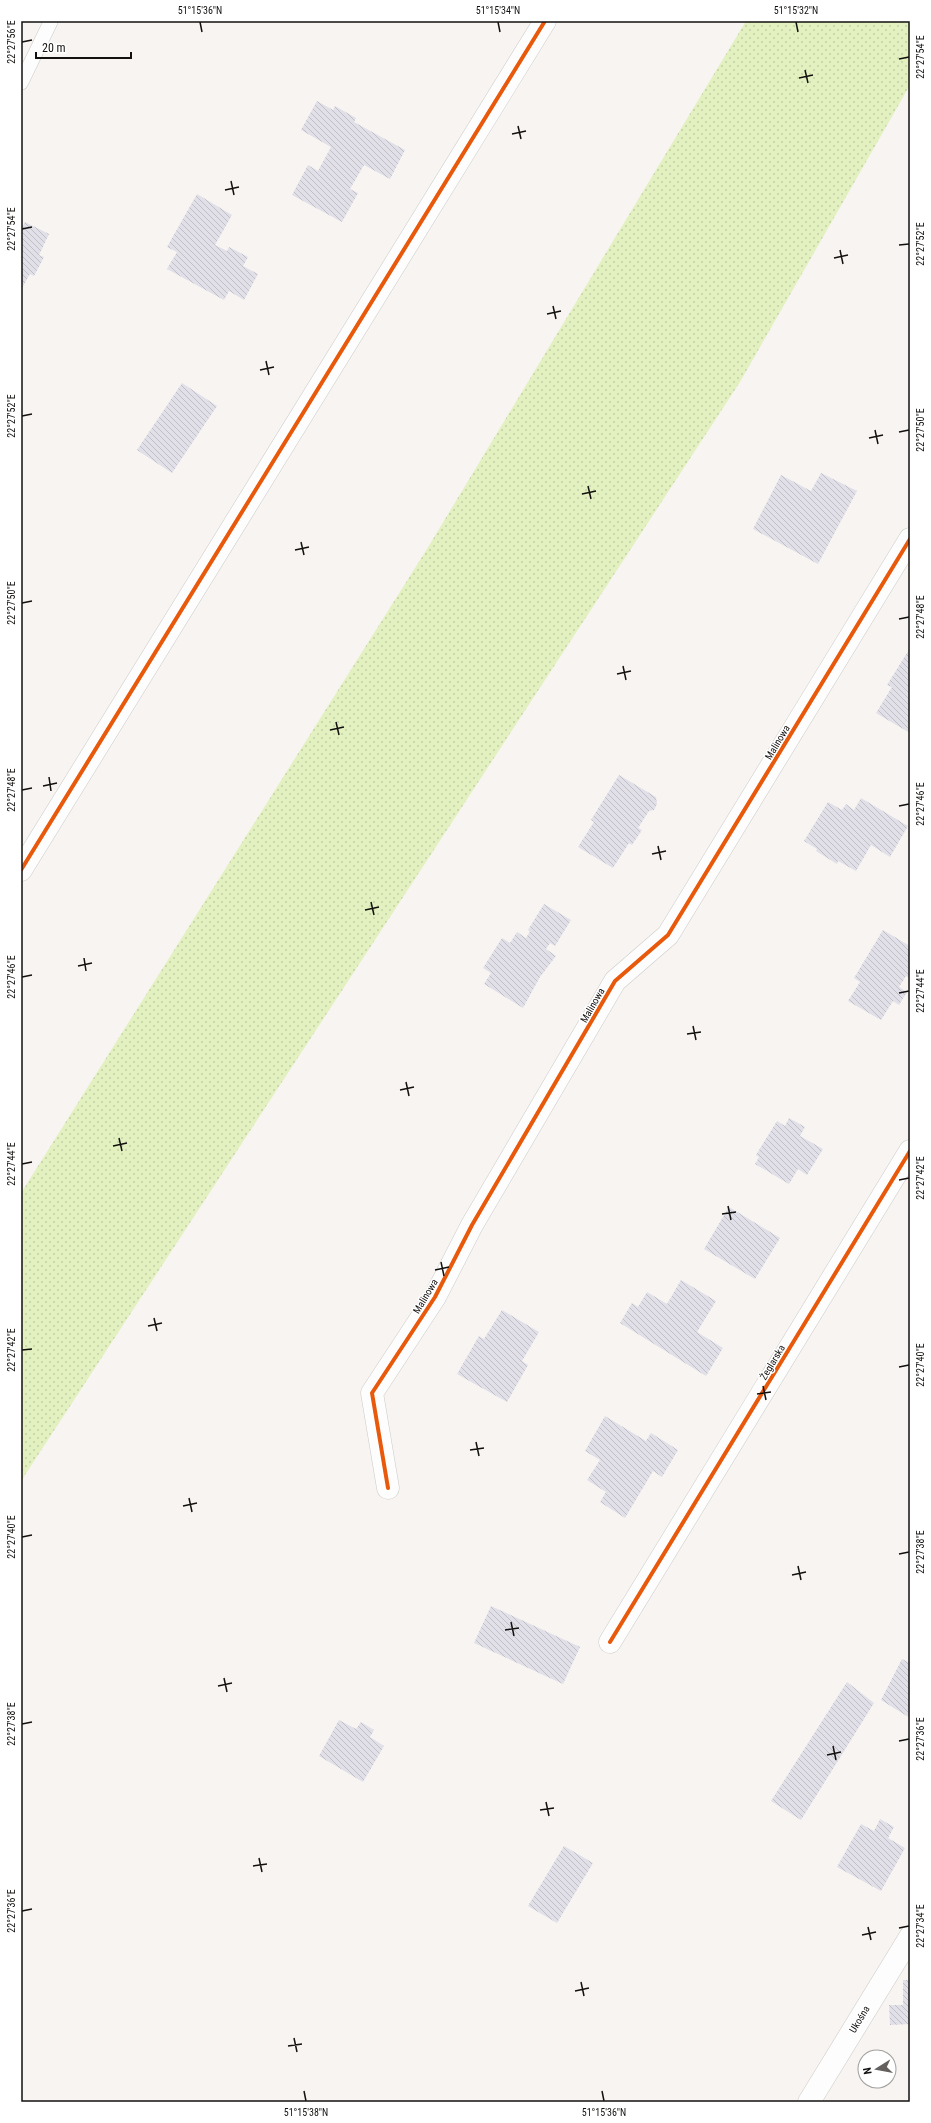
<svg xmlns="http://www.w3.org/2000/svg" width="931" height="2123" viewBox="0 0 931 2123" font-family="'Roboto Condensed',sans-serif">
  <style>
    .garden { fill: url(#garden-dots) }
    .building { fill: url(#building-back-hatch) }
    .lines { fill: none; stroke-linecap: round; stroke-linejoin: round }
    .service-casing { stroke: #cdcbc8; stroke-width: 15 }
    .minor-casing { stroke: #cdcbc8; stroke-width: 23 }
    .service { stroke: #fefdfd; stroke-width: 14 }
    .minor { stroke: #fefdfd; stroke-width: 22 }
    .cycleway-casing { stroke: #fff; stroke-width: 6 }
    .cycleway { stroke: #e8590c; stroke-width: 4 }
    .ticks { fill: none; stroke: #13110f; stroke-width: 1.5 }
    .labels { text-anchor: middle; stroke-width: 3; stroke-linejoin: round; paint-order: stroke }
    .street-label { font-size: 10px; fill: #13110f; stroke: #fff }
    .neatline { fill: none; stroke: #13110f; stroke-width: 1.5 }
    .ticks-label { font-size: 10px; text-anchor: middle; fill: #13110f }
  </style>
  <defs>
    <pattern id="garden-dots" width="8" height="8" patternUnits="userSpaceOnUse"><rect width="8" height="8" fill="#e3f1c0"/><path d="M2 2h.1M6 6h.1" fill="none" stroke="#c2cea4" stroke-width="1.8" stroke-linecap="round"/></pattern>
    <pattern id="building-back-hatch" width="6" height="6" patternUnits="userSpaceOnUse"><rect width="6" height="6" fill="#e1e0e8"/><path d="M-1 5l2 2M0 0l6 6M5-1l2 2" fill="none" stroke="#c0bfc6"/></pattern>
  </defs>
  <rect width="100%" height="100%" fill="#f7f4f1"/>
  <polygon class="garden" points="746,21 910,21 910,85 740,382 21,1481 21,1193 427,549"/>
  <g class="building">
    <polygon points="317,101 333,110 335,106 356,118 354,122 405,150 390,179 364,165 350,189 358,193 342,222 292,195 308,165 318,171 331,147 301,130"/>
    <polygon points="197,194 232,215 215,245 227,251 229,247 248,257 243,266 258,274 244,300 229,291 224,300 167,269 177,252 167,247"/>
    <polygon points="25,222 49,234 39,255 44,257 34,276 30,274 22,288 21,225 23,226"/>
    <polygon points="182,383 217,406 172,473 137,450"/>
    <polygon points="821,473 857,491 818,564 753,529 781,475 811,491"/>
    <polygon points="910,648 910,733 876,713 892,687 887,685"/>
    <polygon points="619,775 656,797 657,804 654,810 649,811 638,828 642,830 632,845 629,843 613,868 578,847 594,822 591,820"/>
    <polygon points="861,798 908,826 890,857 871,845 856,871 838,861 837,864 816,851 817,849 804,841 828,802 842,810 846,804 854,810"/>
    <polygon points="544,904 571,920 555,946 550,943 546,949 556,956 540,977 523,1008 484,984 491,973 483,968 502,938 510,943 517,932 526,938 530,931 528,930"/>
    <polygon points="883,930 910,946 910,978 906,976 899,987 907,992 899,1005 893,1001 881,1020 848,1001 860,982 854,978"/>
    <polygon points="789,1118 805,1127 800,1136 823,1149 807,1175 798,1169 789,1184 755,1164 759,1157 756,1155 777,1121 785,1126"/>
    <polygon points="729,1207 780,1238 755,1279 704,1249"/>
    <polygon points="681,1280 716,1301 697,1332 723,1348 706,1376 620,1323 632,1303 638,1307 647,1292 667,1304"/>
    <polygon points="502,1310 539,1332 522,1361 528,1365 507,1402 457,1374 479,1336 484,1339"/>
    <polygon points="605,1416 646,1441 651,1433 678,1450 662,1477 653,1471 625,1518 600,1502 606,1492 587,1480 600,1460 585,1451"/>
    <polygon points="491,1606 580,1647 563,1684 474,1643"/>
    <polygon points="902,1659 910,1663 910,1718 881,1700"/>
    <polygon points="847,1682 874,1703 801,1820 771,1801"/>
    <polygon points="339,1720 356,1729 361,1722 374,1730 370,1737 384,1746 363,1782 319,1756"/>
    <polygon points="880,1819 894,1827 888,1838 905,1848 881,1891 837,1867 861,1824 874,1831"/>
    <polygon points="564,1846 593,1863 557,1923 528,1906"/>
    <polygon points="903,1980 910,1980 910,2024 890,2025 889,2005 903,2005"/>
  </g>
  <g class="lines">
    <defs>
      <polyline id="service" points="21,83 51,21"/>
      <g id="minor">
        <polyline points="21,870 545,21"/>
        <polyline points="388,1488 372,1393 435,1297 472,1225 615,981 668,935 910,539"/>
        <polyline points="610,1642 910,1151"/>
        <polyline points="809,2102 910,1937"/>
      </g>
    </defs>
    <use href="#service" class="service-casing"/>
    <use href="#minor" class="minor-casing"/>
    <use href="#service" class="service"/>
    <use href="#minor" class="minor"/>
    <defs>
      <g id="cycleway">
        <polyline points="21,870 545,21"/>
        <polyline points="388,1488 372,1393 435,1297 472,1225 615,981 668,935 910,539"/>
        <polyline points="610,1642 910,1151"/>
      </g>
    </defs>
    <use href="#cycleway" class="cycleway-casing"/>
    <use href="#cycleway" class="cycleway"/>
  </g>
  <path class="ticks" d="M200,22L202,32M498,22L500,32M796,22L798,32M22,42L32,40M899,59L909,57M805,70L808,83M799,78L813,75M518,126L521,139M512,134L526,131M231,181L234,195M225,190L239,187M22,229L32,227M899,245L909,244M840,250L843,264M834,258L848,255M553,306L556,319M547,314L561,311M266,361L269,375M260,370L274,367M22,416L32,414M875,430L878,444M899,432L909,430M869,438L883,435M588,486L591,499M582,494L596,491M301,542L304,555M295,550L309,547M22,603L32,601M899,619L909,617M623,666L626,680M617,674L631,671M336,722L339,735M330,730L344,727M49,777L51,791M43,786L57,783M22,790L32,788M899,806L909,804M658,846L661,860M652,854L666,851M371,902L374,915M365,910L379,907M84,958L86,971M78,966L92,963M22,977L32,975M899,993L909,991M693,1026L696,1040M687,1034L701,1032M406,1082L409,1096M400,1090L414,1087M119,1138L122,1151M113,1146L127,1143M22,1164L32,1162M899,1180L909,1178M728,1206L731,1220M722,1214L736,1212M441,1262L444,1276M435,1270L449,1267M154,1318L157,1331M148,1326L162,1323M22,1350L32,1349M899,1367L909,1365M763,1386L766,1400M757,1394L771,1392M476,1442L479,1456M470,1450L484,1448M189,1498L192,1512M183,1506L197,1503M22,1537L32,1535M899,1554L909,1552M798,1566L801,1580M792,1575L806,1572M511,1622L514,1636M505,1630L519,1628M224,1678L227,1692M218,1686L232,1683M22,1724L32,1722M899,1741L909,1739M833,1746L836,1760M827,1755L841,1752M546,1802L549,1816M540,1810L554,1808M259,1858L262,1872M253,1866L267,1864M22,1911L32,1909M868,1927L871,1940M899,1928L909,1926M862,1935L876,1932M581,1982L584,1996M575,1991L589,1988M294,2038L297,2052M288,2046L302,2044M304,2091L306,2101M602,2091L604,2101"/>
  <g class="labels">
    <g class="street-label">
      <text transform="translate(777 742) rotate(-59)" y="4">Malinowa</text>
      <text transform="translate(592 1005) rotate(-60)" y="4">Malinowa</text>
      <text transform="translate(425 1296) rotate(-59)" y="4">Malinowa</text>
      <text transform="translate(772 1362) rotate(-59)" y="4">Żeglarska</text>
      <text transform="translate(859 2019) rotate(-59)" y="4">Ukośna</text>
    </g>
  </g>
  <rect width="931" height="2123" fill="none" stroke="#ffffff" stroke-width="44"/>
  <g transform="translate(877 2069) rotate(259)"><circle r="19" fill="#ffffff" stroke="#a1a09f"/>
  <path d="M0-3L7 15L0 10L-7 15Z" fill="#63605e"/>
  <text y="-6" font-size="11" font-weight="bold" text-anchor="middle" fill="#13110f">N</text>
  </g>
  <path d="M36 52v6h95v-6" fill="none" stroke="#13110f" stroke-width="2"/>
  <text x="42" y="52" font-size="12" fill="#13110f" stroke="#ffffff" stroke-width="3" paint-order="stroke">20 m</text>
  <rect x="22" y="22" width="887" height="2079" class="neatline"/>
  <g class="ticks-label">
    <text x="200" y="14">51°15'36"N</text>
    <text x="498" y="14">51°15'34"N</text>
    <text x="796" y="14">51°15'32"N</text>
    <text transform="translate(11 42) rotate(-90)" y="4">22°27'56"E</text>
    <text transform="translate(920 57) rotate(-90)" y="4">22°27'54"E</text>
    <text transform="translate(11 229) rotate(-90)" y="4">22°27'54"E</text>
    <text transform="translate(920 244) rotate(-90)" y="4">22°27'52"E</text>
    <text transform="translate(11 416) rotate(-90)" y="4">22°27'52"E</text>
    <text transform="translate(920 430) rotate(-90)" y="4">22°27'50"E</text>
    <text transform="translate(11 603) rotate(-90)" y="4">22°27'50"E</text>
    <text transform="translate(920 617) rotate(-90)" y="4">22°27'48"E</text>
    <text transform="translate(11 790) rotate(-90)" y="4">22°27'48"E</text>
    <text transform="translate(920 804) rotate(-90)" y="4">22°27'46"E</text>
    <text transform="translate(11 977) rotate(-90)" y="4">22°27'46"E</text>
    <text transform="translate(920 991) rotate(-90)" y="4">22°27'44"E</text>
    <text transform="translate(11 1164) rotate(-90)" y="4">22°27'44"E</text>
    <text transform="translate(920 1178) rotate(-90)" y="4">22°27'42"E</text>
    <text transform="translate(11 1350) rotate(-90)" y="4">22°27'42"E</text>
    <text transform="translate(920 1365) rotate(-90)" y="4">22°27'40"E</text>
    <text transform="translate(11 1537) rotate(-90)" y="4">22°27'40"E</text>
    <text transform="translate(920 1552) rotate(-90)" y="4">22°27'38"E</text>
    <text transform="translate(11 1724) rotate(-90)" y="4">22°27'38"E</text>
    <text transform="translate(920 1739) rotate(-90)" y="4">22°27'36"E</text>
    <text transform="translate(11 1911) rotate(-90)" y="4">22°27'36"E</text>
    <text transform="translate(920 1926) rotate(-90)" y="4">22°27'34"E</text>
    <text x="306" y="2116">51°15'38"N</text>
    <text x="604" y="2116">51°15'36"N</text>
  </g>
</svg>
